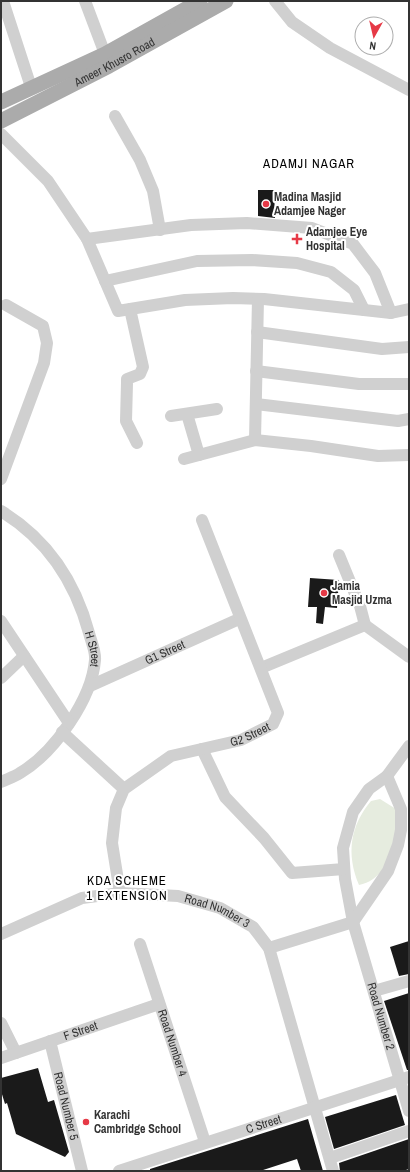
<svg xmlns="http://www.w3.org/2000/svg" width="410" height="1172" viewBox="0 0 410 1172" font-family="'Archivo Narrow',sans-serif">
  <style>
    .green { fill: #e6ecdf }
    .building { fill: #1a1a1a }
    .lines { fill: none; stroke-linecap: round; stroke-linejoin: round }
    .minor { stroke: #d0d0d0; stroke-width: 12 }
    .major { stroke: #ababab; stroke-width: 15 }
    .poi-dot { fill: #e63946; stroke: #fff; stroke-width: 1.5 }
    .labels { text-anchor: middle; stroke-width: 4; stroke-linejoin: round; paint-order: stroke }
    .street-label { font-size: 12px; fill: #333; stroke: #fff }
    .poi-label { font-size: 12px; font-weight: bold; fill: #333; stroke: #fff; text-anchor: start }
    .neighbourhood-label { font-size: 13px; letter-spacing: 1px; fill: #000; stroke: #fff }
  </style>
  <rect width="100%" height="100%" fill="#fff"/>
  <path class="green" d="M380,799L396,809C396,819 398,832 395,841C390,861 380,881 359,885C346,854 350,826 371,801Z"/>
  <g class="building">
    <polygon points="258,190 274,190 275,218 258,216"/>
    <polygon points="310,578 339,580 337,608 325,607 323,624 316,623 317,607 308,607"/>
    <polygon points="409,941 409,974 399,976 390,947"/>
    <polygon points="409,993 409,1070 407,1070 384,1001"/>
    <polygon points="38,1068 48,1102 54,1100 69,1152 65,1157 16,1134 7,1103 5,1104 1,1091 1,1078"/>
    <polygon points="396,1095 405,1125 334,1149 325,1117"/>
    <polygon points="308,1119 323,1171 301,1171 297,1159 260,1171 150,1171 150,1169"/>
    <polygon points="409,1139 409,1169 403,1171 340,1171 339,1163"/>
  </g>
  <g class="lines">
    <g class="minor">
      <polyline points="3,1 31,87"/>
      <polyline points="85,1 105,54"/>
      <polyline points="275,1 292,22 330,48 409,90"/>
      <polyline points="115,116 140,160 153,191 160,230"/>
      <polyline points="1,134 48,181 87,239 118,311 185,300 233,298 264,299 391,313 409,309"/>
      <polyline points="87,239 191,225 247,223 312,228 353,244 375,273 391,313"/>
      <polyline points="105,281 197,261 252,260 297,263 331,272 354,290 364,310"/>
      <polyline points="130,309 143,367 140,374 127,379 127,383 126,421 137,443"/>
      <polyline points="257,332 382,349 409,347"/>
      <polyline points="256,371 359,384 409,384"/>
      <polyline points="256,404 398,421 409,419"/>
      <polyline points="187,414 199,455"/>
      <polyline points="171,416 217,409"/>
      <polyline points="255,440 258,299"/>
      <polyline points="184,459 255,440 311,446 378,456 409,455"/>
      <polyline points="1,479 44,363 47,343 43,326 6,305"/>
      <path id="s1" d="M1,511C47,539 75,581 89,633C91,641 96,652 95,660C92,699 54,753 20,773C14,777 7,779 1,782"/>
      <polyline points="1,621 69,723"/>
      <polyline points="365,625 409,657"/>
      <polyline points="261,668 365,625 360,606 339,555"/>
      <polyline points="1,678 24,656"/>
      <path id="s2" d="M90,686L239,619"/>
      <polyline points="62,732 124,789"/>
      <path id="s3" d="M409,746L387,776L369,789L353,812L343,848L345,879L353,922L409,1111"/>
      <polyline points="202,749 225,797 264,838 292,873 344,869"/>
      <path id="s4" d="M120,893L112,843L116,808L124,789L171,756L241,740L273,724L278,713L202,520"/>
      <path id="s5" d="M1,934L82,898L120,893L178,896L220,908L253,927L269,948L333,1171"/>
      <path id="s6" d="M140,944L205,1142"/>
      <polyline points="269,948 353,922 388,871 398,845 401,830 401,809 387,776"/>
      <polyline points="374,991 409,981"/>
      <polyline points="1,1023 16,1053"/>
      <path id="s7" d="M50,1041L82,1171"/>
      <path id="s8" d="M1,1058L159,1004"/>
      <polyline points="330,1158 409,1131"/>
      <path id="s9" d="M119,1171L409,1077"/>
    </g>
    <g class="major">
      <polyline points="1,102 105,54 200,1"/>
      <path id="s10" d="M1,121L109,66L226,1"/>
    </g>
  </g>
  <g class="poi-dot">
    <circle cx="266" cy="204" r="4"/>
    <path d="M295 233h4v4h4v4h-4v4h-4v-4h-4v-4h4z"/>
    <circle cx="324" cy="593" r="4"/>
    <circle cx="86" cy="1122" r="4"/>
  </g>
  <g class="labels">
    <g class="street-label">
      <text dy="4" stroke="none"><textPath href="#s10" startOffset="128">Ameer Khusro Road</textPath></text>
      <text dy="4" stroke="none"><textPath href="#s1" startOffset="171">H Street</textPath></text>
      <text dy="4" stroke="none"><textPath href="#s2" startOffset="82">G1 Street</textPath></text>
      <text dy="4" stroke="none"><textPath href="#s4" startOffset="246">G2 Street</textPath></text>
      <text dy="4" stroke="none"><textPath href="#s5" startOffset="227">Road Number 3</textPath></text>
      <text dy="4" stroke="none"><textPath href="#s3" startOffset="298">Road Number 2</textPath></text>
      <text dy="4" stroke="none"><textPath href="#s8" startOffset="84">F Street</textPath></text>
      <text dy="4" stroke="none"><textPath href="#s6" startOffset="104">Road Number 4</textPath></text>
      <text dy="4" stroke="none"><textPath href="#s7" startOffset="67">Road Number 5</textPath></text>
      <text dy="4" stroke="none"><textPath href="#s9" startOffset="152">C Street</textPath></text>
    </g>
    <g class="poi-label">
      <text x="274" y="201">Madina Masjid<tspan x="274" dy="14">Adamjee Nager</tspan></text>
      <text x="306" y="236">Adamjee Eye<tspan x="306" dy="14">Hospital</tspan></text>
      <text x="332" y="590">Jamia<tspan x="332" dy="14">Masjid Uzma</tspan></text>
      <text x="94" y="1119">Karachi<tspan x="94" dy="14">Cambridge School</tspan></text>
    </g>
    <g class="neighbourhood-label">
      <text x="309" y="168">ADAMJI NAGAR</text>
      <text x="127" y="885">KDA SCHEME<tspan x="127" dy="15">1 EXTENSION</tspan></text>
    </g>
  </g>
  <rect width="410" height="1172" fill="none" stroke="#333333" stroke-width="4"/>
  <g transform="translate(374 36) rotate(188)"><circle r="19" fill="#ffffff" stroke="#adadad"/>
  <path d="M0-3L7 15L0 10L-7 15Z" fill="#e63946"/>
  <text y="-6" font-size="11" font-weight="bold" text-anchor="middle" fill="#333333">N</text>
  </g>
</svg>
